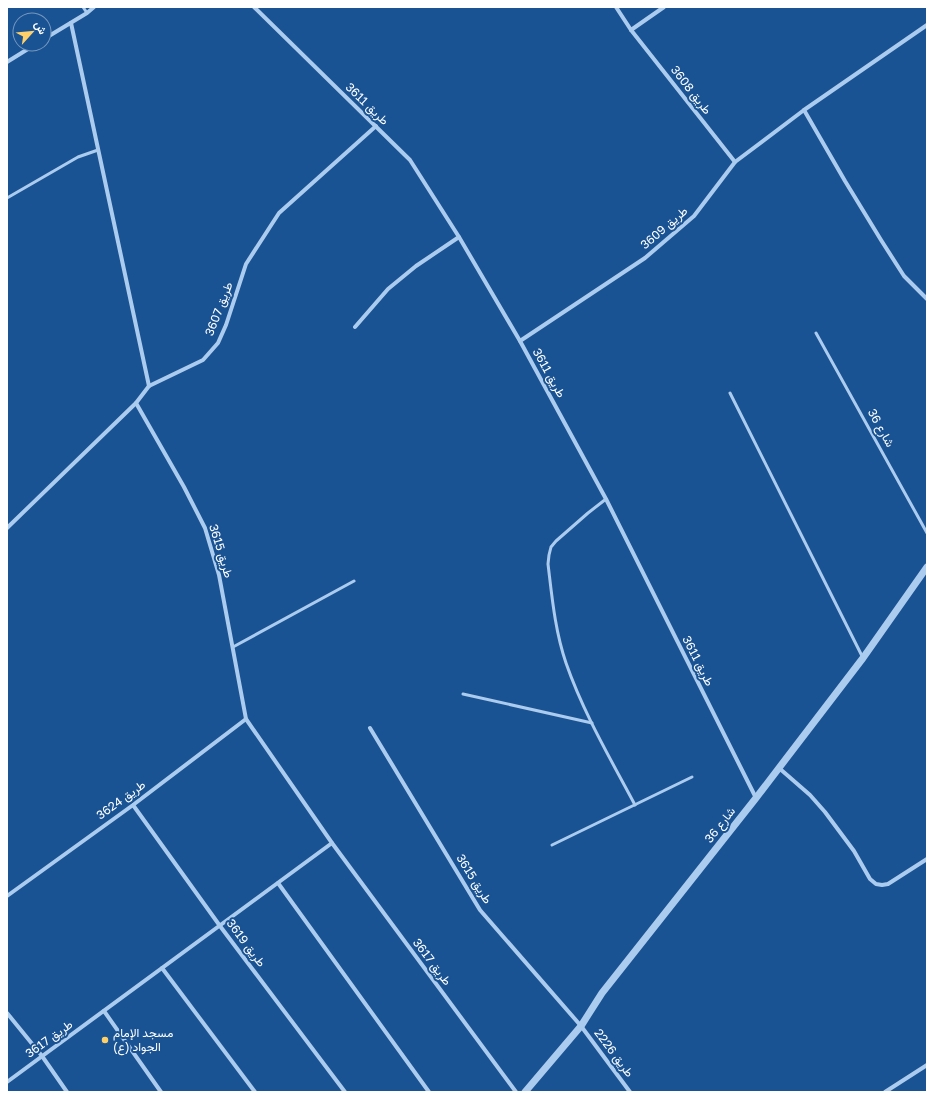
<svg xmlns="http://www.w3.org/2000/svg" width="934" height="1099" viewBox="0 0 934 1099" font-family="'Golos Text',Vazirmatn,sans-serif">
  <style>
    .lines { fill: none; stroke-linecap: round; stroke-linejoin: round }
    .service { stroke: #abccef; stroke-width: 3 }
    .minor { stroke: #abccef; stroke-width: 4 }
    .tertiary { stroke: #abccef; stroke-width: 7 }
    .poi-dot { fill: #ffd06a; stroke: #1a5393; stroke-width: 1.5 }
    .labels { text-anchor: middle; stroke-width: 4; stroke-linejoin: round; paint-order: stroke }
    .street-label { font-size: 12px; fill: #fff; stroke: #1a5393 }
    .poi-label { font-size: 12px; fill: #fff; stroke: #1a5393; text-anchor: start }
  </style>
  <rect width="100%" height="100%" fill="#1a5393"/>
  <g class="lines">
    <g class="service">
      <polyline points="83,7 87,13"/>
      <polyline points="7,198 78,157 98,150"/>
      <polyline points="816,333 927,533"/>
      <polyline points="730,393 862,656"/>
      <path d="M606,499L588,513L556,541L551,547L549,555L548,564C552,597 555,631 566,663C583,712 610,758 635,805"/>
      <polyline points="233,647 354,581"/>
      <polyline points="463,694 592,723"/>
      <polyline points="552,845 692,777"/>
    </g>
    <g class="minor">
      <polyline points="254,7 410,160 459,237 520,341 606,499 756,798"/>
      <polyline points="616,7 631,30 735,162"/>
      <polyline points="71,23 149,386"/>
      <polyline points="631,30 664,7"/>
      <polyline points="44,39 87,13 94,7"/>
      <polyline points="7,62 36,44"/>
      <polyline points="804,110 845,181 881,240 904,276 927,299"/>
      <polyline points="355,327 388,289 416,266 459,237"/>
      <polyline points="520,341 645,258 694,216 735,162 804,110 927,25"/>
      <polyline points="136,403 184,487 205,528 219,575 246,719 332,843 516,1092"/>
      <polyline points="7,528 136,403 149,386 203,360 218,343 226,325 246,264 279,213 376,126"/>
      <polyline points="370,728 480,910 581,1026 630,1092"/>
      <polyline points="779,768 810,795 825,812 854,851 870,879 876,884 882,885 888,884 927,859"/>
      <polyline points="133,805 220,926 345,1092"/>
      <polyline points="278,883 429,1092"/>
      <polyline points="7,896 133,805 246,719"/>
      <polyline points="162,968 255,1092"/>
      <polyline points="104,1011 161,1092"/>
      <polyline points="7,1013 42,1056 67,1092"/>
      <polyline points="7,1082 332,843"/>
      <polyline points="885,1092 927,1065"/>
    </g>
    <polyline class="tertiary" points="525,1092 581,1026 602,993 756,798 863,658 927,567"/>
  </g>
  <circle class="poi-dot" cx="105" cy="1040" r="4"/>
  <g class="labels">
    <g class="street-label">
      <text transform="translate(691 90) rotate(52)" y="4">طريق 3608</text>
      <text transform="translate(367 104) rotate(44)" y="4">طريق 3611</text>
      <text transform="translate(664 228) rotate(-41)" y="4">طريق 3609</text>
      <text transform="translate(219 309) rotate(-69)" y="4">طريق 3607</text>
      <text transform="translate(549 373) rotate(61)" y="4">طريق 3611</text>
      <text transform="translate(881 428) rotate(61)" y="4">شارع 36</text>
      <text transform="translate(221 551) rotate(73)" y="4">طريق 3615</text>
      <text transform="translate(698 661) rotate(63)" y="4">طريق 3611</text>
      <text transform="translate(121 800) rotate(-36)" y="4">طريق 3624</text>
      <text transform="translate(720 825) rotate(-52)" y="4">شارع 36</text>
      <text transform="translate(474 879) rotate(58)" y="4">طريق 3615</text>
      <text transform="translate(246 943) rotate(53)" y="4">طريق 3619</text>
      <text transform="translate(432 962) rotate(53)" y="4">طريق 3617</text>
      <text transform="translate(49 1039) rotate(-36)" y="4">طريق 3617</text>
      <text transform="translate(614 1053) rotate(53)" y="4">طريق 2226</text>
    </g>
    <g class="poi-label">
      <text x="113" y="1037">مسجد الإمام<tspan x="113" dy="14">الجواد (ع)</tspan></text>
    </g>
  </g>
  <rect width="934" height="1099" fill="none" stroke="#ffffff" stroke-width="16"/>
  <g transform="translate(32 32) rotate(63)"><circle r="19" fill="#1a5393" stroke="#7698be"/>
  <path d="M0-3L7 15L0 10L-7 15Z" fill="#ffd06a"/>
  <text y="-6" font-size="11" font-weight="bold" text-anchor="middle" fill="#ffffff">ش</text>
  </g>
</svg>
